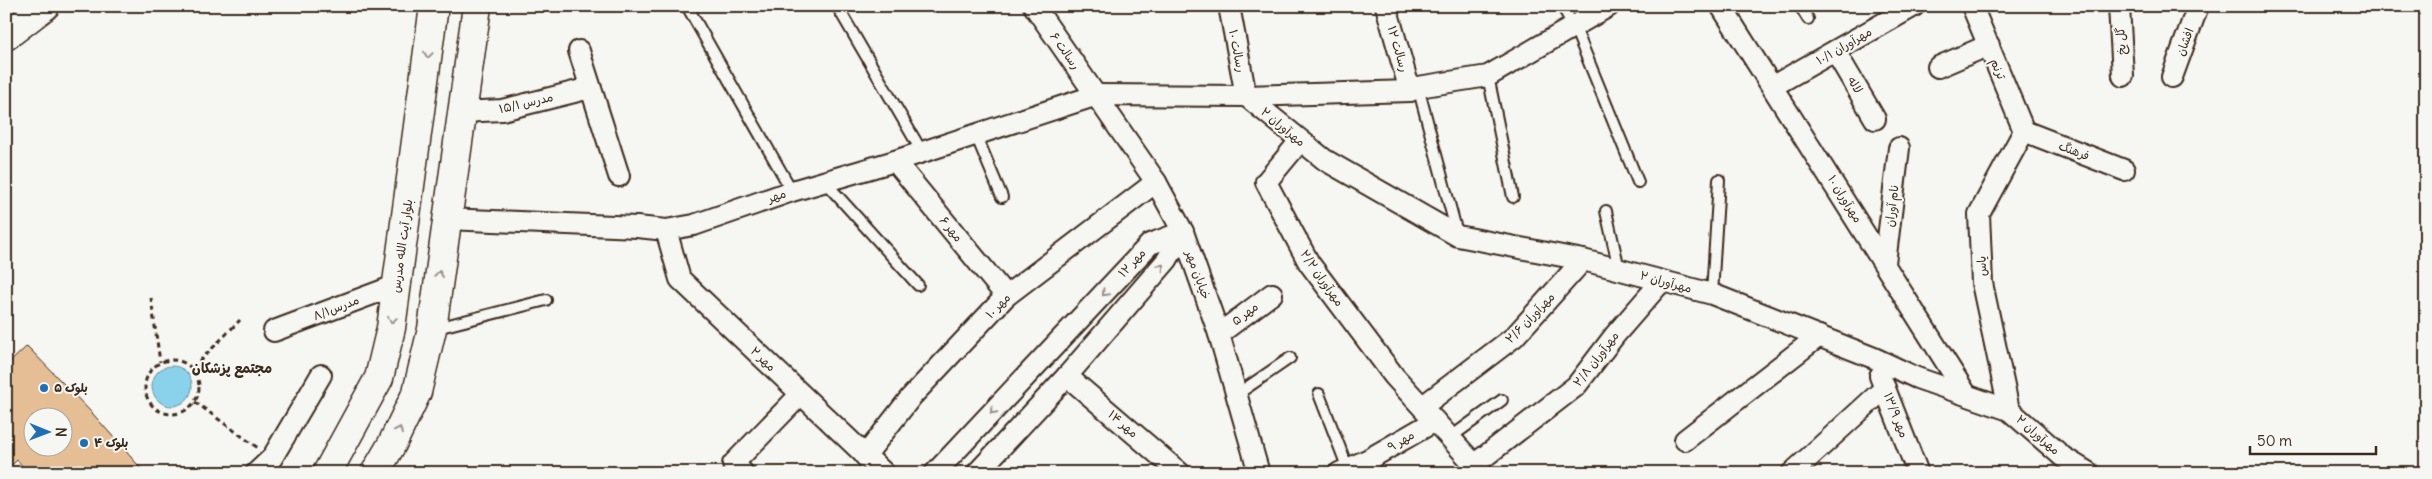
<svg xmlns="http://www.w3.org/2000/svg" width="2432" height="479" viewBox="0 0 2432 479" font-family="Delius,'Playpen Sans Arabic',sans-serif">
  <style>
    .water { fill: #8ad2eb; stroke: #6a8f99 }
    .building { fill: #e5be95; stroke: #3b2a1e; fill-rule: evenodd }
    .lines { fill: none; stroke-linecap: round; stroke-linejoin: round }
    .lane-casing { stroke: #3b2a1e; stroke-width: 14 }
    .street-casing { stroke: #3b2a1e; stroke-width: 24 }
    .secondary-casing { stroke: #3b2a1e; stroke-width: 31 }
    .path { stroke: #3b2a1e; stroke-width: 3; stroke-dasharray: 5 4; stroke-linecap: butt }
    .lane { stroke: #f6f6f2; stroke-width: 10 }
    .street { stroke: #f6f6f2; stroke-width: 20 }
    .secondary { stroke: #f6f6f2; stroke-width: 28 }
    .oneway { stroke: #989088 }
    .poi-dot { fill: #1f6fb2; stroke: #f6f6f2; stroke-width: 2 }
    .labels { text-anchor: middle; stroke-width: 4; stroke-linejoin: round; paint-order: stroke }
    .street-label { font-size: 12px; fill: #3b2a1e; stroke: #f6f6f2 }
    .poi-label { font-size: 12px; font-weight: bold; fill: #3b2a1e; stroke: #f6f6f2; text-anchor: start }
    .neighbourhood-label { font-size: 14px; font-weight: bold; fill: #3b2a1e; stroke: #f6f6f2 }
  </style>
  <rect width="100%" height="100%" fill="#f6f6f2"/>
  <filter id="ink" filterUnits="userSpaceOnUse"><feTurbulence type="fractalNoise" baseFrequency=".02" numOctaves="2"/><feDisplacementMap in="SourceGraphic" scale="10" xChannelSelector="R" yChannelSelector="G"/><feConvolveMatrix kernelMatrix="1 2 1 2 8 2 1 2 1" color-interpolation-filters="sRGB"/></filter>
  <g filter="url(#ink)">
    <circle class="water" cx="172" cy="386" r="20"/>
    <path class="building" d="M27,346L93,414L145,473H28L17,460L6,471V366ZM32,416H62V446H32Z"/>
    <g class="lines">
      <defs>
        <g id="lane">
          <polyline points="687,6 792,191"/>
          <polyline points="837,6 922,152"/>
          <polyline points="1562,6 1575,28 1638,182"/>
          <polyline points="1800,6 1808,19"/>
          <polyline points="1488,76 1513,197"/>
          <polyline points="1418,87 1457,233"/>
          <polyline points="976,135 1002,197"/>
          <polyline points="825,182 918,285"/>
          <polyline points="1606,211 1619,269"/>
          <polyline points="1712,294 1719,180"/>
          <polyline points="433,329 546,300"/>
          <polyline points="1319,394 1348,469"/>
          <polyline points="1236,395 1290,358"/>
          <polyline points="1451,437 1502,400"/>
          <polyline points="1369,459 1376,473"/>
        </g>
        <g id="street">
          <polyline points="1034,6 1156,182 1183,232 1219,334 1259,473"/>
          <polyline points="1229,6 1246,96 1325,160 1458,236 1583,260 1712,294 1874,358 1917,378 2009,410 2063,457 2089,473"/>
          <polyline points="1386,6 1410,91"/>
          <polyline points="1721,6 1966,394"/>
          <polyline points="1972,6 2024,131"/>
          <polyline points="2119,6 2123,76"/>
          <polyline points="579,51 619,176"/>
          <polyline points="1835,51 1875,119"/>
          <polyline points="1938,67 1989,45"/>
          <polyline points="2172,77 2198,6"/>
          <polyline points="1773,86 1914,6"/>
          <polyline points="461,112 502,110 590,88"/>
          <polyline points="2024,131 2124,170"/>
          <polyline points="1300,141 1266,182 1309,263 1394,376 1482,473"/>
          <polyline points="895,161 1006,296"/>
          <polyline points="447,219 637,227 666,230 694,225 792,191 895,161 1097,95 1246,96 1410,91 1418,87 1488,76 1609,6"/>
          <polyline points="666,230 680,279 884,473"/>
          <polyline points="1885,263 1899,148"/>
          <polyline points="274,331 397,285"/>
          <polyline points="1219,334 1272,294"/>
          <polyline points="1067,376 1180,473"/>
          <polyline points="1880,376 1918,473"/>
          <polyline points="1423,406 1514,337 1583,260"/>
          <polyline points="2009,410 1982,283 1979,214 2024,131"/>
          <polyline points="1685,440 1819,336"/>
          <polyline points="865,456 911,397 1006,296 1156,182"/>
          <polyline points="1475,464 1576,386 1615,335 1661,282"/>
          <polyline points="256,473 272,458 321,375"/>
          <polyline points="743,473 733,464 800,395"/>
          <polyline points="935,473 1150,244 1183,232"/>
          <polyline points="977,473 1067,376 1167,260 1183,232"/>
          <polyline points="1339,473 1369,459 1435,421"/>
          <polyline points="1792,473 1885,388"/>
        </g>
        <g id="secondary">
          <polyline points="6,36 45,6"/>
          <polyline points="327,473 379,378 391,328 434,6"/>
          <polyline points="375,473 392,444 417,392 432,329 477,6"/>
        </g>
      </defs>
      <use href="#lane" class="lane-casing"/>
      <use href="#street" class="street-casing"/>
      <use href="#secondary" class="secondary-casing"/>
      <g class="path">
        <polyline points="151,298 160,362"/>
        <circle cx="172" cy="387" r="27"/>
        <polyline points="193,368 240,320"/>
        <polyline points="195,402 258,448"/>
      </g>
      <use href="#lane" class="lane"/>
      <use href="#street" class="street"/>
      <use href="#secondary" class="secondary"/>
    </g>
    <defs><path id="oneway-chevron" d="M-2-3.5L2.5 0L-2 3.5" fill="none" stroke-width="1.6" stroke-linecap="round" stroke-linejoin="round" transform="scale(1.25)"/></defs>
    <g class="oneway">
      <use href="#oneway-chevron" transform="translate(428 55) rotate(98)"/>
      <use href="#oneway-chevron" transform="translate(1161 267) rotate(-49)"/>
      <use href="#oneway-chevron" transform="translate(439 274) rotate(-82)"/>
      <use href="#oneway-chevron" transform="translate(1105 293) rotate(133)"/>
      <use href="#oneway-chevron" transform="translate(392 320) rotate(98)"/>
      <use href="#oneway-chevron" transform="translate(993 411) rotate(133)"/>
      <use href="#oneway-chevron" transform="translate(399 430) rotate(-65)"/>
    </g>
  </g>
  <g class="poi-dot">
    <circle cx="44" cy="388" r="5"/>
    <circle cx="84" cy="443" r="5"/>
  </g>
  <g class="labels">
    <g class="street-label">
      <text transform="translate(2121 41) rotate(-93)" y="4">گل یخ</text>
      <text transform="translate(2185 42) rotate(-69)" y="4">افشان</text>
      <text transform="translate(1844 46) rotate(-30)" y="4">مهرآوران ۱۰/۱</text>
      <text transform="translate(1398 49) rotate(74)" y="4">رسالت ۱۲</text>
      <text transform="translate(1065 51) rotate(55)" y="4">رسالت ۶</text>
      <text transform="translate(1237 51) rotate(79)" y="4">رسالت ۱۰</text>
      <text transform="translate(1998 69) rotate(67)" y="4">ترنم</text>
      <text transform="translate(1855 85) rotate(59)" y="4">لاله</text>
      <text transform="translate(526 103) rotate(-13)" y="4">مدرس ۱۵/۱</text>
      <text transform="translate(1283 127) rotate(40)" y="4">مهرآوران ۲</text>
      <text transform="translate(2074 151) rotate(21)" y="4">فرهنگ</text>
      <text transform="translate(777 196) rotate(-19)" y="4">مهر</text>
      <text transform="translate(1845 199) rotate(58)" y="4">مهرآوران ۱۰</text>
      <text transform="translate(1892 206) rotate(-83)" y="4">نام آوران</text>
      <text transform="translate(951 229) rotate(51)" y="4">مهر ۶</text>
      <text transform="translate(402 246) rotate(-82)" y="4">بلوار آیت الله مدرس</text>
      <text transform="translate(1132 263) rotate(-47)" y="4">مهر ۱۲</text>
      <text transform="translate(1982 266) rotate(-93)" y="4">یاس</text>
      <text transform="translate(1198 275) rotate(70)" y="4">خیابان مهر</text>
      <text transform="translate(1322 278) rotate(55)" y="4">مهرآوران ۲/۲</text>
      <text transform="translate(1666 282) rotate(15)" y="4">مهرآوران ۲</text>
      <text transform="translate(998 306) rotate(-46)" y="4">مهر ۱۰</text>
      <text transform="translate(336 308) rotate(-21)" y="4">مدرس۸/۱</text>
      <text transform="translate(1245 314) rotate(-37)" y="4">مهر ۵</text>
      <text transform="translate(1530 318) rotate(-46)" y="4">مهرآوران ۲/۶</text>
      <text transform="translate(763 359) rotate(44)" y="4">مهر ۲</text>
      <text transform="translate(1596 359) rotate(-52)" y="4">مهرآوران ۲/۸</text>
      <text transform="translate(1896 415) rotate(69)" y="4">مهر ۱۳/۹</text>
      <text transform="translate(1123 424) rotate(41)" y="4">مهر ۱۴</text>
      <text transform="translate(2038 435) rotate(41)" y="4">مهرآوران ۲</text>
      <text transform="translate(1401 441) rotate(-31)" y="4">مهر ۹</text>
    </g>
    <g class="poi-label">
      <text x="54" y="392">بلوک ۵</text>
      <text x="94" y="447">بلوک ۴</text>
    </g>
    <g class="neighbourhood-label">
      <text x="232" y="373">مجتمع پزشکان</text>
    </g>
  </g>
  <rect width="2432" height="479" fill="none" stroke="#f6f6f2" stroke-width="25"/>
  <rect x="12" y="12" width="2407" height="454" fill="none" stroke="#3b2a1e" stroke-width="2" filter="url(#ink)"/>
  <g transform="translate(48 432) rotate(91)"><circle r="24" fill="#f6f6f2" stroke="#aba49d"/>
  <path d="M0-4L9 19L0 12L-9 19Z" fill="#1f6fb2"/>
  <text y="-8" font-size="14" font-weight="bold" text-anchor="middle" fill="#3b2a1e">N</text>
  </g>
  <path d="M2250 446v8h126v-8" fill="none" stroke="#3b2a1e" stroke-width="2.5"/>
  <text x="2257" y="446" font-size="15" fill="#3b2a1e" stroke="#f6f6f2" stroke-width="4" paint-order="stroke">50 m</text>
</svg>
